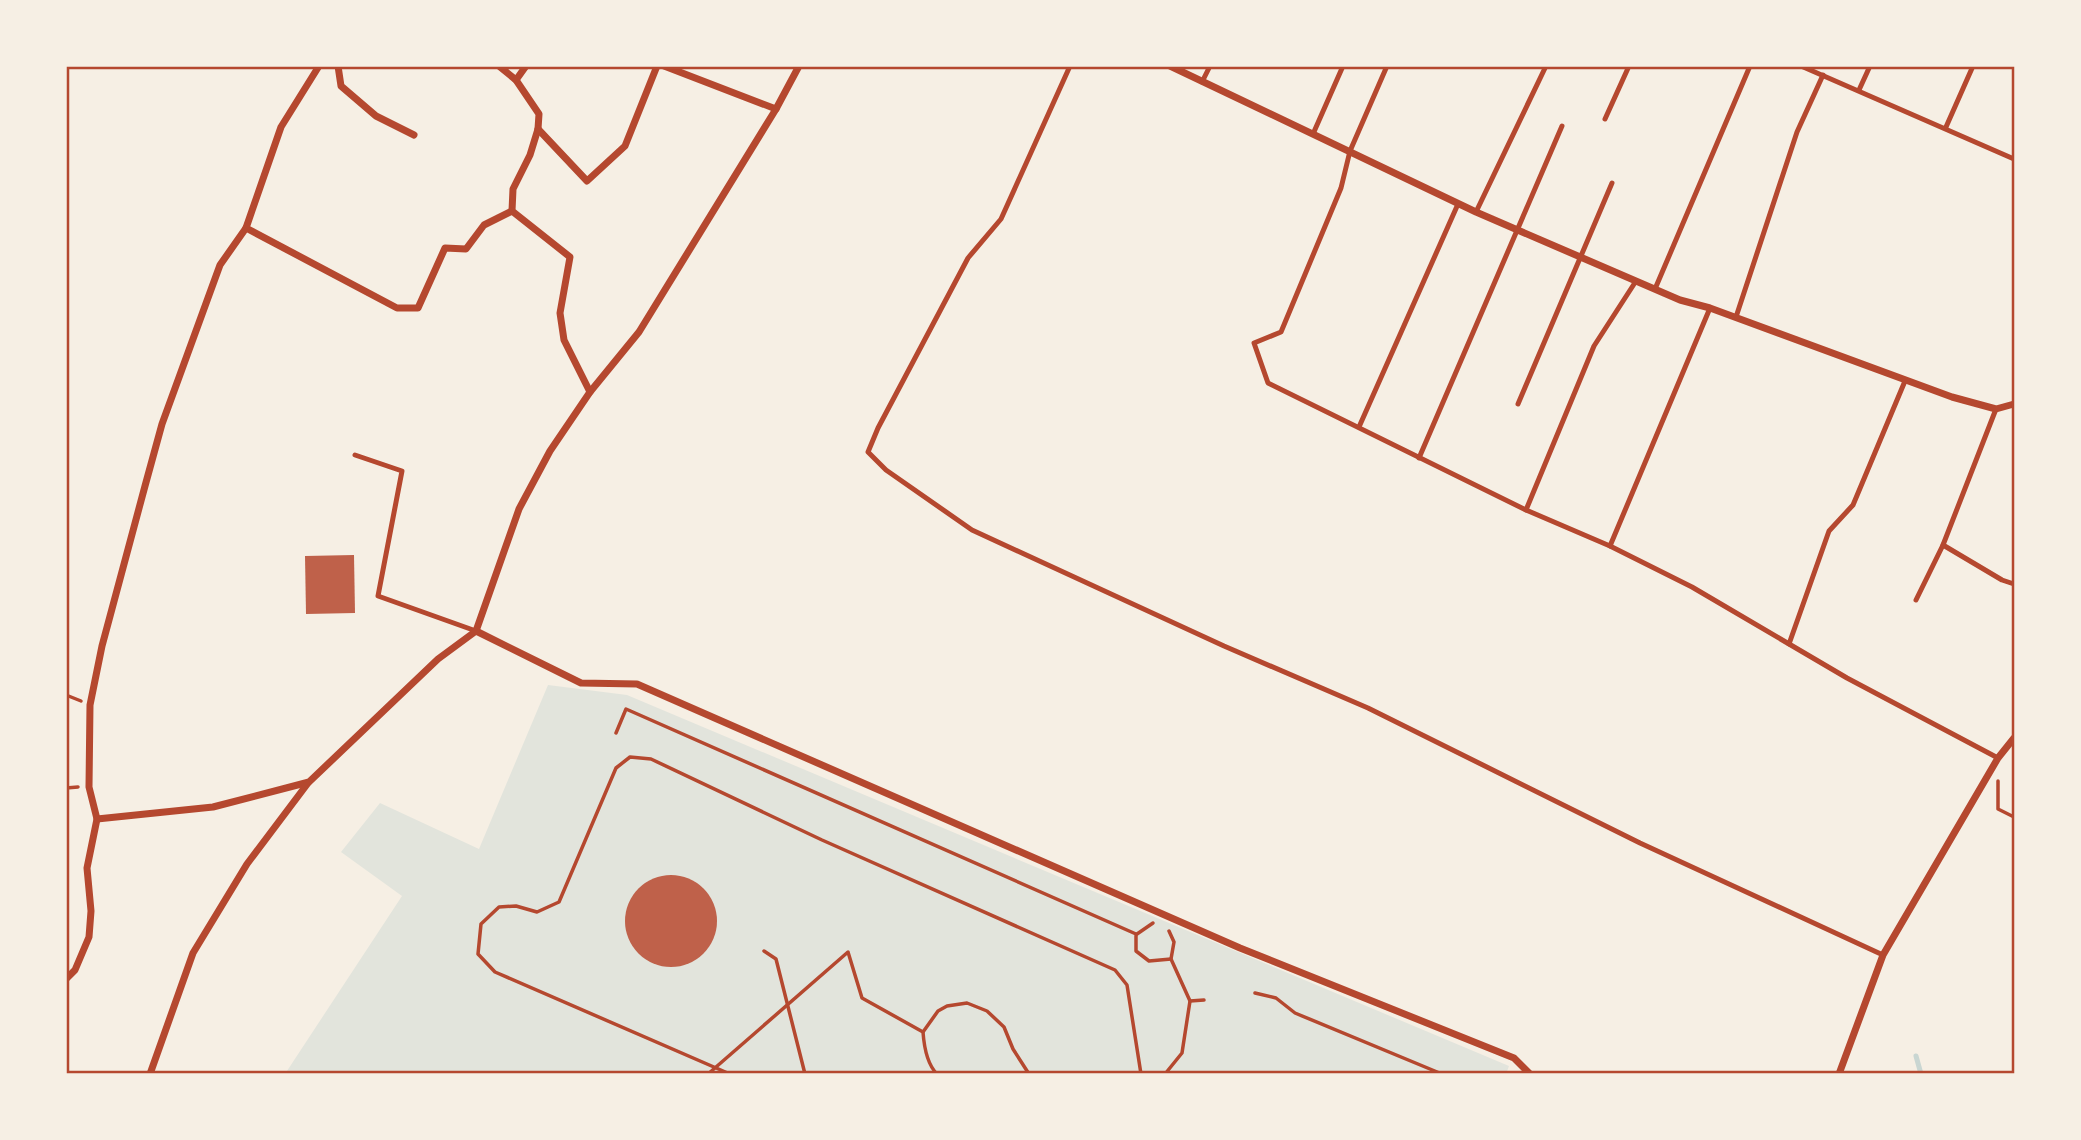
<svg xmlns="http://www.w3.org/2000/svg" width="2081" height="1140" viewBox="0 0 2081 1140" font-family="'Times New Roman',serif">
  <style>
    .green { fill: #e2e4dc }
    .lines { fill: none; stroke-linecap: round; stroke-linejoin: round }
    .stream { stroke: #c9d6d2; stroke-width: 5 }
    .building { fill: #bf614a }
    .path { stroke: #b5482f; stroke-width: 3.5 }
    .service { stroke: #b5482f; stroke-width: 5 }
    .minor { stroke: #b5482f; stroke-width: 7 }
    .neatline { fill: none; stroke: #b5482f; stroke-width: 2.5 }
  </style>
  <rect width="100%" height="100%" fill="#f6efe4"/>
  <polygon class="green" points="548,685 627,695 1509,1066 1506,1074 285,1074 402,896 341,852 380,803 479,849"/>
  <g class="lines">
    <polyline class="stream" points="1916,1056 1921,1074"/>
  </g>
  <g class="building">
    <polygon points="354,555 355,613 306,614 305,556"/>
    <circle cx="671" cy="921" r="46"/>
  </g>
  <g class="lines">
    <g class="path">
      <polyline points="66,695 81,701"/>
      <polyline points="616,733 626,709 1136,934 1136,951 1149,961 1171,959"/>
      <polyline points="1998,781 1998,809 2014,817"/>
      <polyline points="66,788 78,787"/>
      <polyline points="1137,934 1153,923"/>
      <polyline points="764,951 776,959 805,1074"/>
      <polyline points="1255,993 1276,998 1295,1013 1442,1074"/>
      <polyline points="1190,1001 1204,1000"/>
      <polyline points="923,1032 938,1011 947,1006 967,1003 987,1011 1004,1027 1013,1049 1029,1074"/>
      <path d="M708,1074L848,952L862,998L923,1032C924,1046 927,1064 937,1074"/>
      <polyline points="730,1074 495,972 478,954 481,924 499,907 516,906 537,912 559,902 616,768 630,757 651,759 822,840 1115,970 1127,985 1141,1074"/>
      <polyline points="1165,1074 1182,1053 1190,1001 1171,959 1174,942 1169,931"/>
    </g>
    <g class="service">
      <polyline points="1070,66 1001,219 968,258 878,428 868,452 886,470 972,530 1224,646 1368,708 1640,843 1883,955"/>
      <polyline points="1387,66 1350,151 1341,188 1281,332 1254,343 1268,383 1526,510 1610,546 1692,587 1847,678 1998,758"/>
      <polyline points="1801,66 2014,159"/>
      <polyline points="1202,82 1210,66"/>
      <polyline points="1859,90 1870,66"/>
      <polyline points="1605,119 1629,66"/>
      <polyline points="1946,127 1973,66"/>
      <polyline points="1313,134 1343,66"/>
      <polyline points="1476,212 1546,66"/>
      <polyline points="1655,289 1750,66"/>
      <polyline points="1736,317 1797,132 1823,75"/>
      <polyline points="1518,404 1612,183"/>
      <polyline points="1359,427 1458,204"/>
      <polyline points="355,455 402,471 378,596 476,631"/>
      <polyline points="1419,458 1562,126"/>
      <polyline points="1526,510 1594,346 1636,281"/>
      <polyline points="1943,545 2002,580 2014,584"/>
      <polyline points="1610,546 1710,308"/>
      <polyline points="1916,600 1943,545 1996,409"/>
      <polyline points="1789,644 1829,531 1853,505 1905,381"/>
    </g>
    <g class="minor">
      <polyline points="338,66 341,86 376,116 414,135"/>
      <polyline points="499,66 516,80 539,114 538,129 530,155 513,189 512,211 570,257 560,313 564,340 590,392"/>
      <polyline points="664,66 776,109"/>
      <polyline points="1170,66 1476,212 1680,300 1710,308 1952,397 1996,409 2014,404"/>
      <polyline points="516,80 526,66"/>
      <polyline points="538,129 587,181 625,146 657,66"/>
      <polyline points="246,228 397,308 418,308 445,248 466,249 484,225 512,211"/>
      <polyline points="476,631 581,683 637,684 1240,948 1514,1058 1530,1074"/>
      <polyline points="97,819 213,807 309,782 438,659 476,631 519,509 550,451 590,392 639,332 776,109 799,66"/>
      <polyline points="66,979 75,970 89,937 91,911 87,868 97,819 89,787 90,705 102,646 145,486 162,424 220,265 246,228 281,127 319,66"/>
      <polyline points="150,1074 193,953 247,864 308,783"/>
      <polyline points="1839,1074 1883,955 1998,758 2014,738"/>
    </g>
  </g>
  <rect width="2081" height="1140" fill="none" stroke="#f6efe4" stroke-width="136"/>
  <rect x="68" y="68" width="1945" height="1004" class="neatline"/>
</svg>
